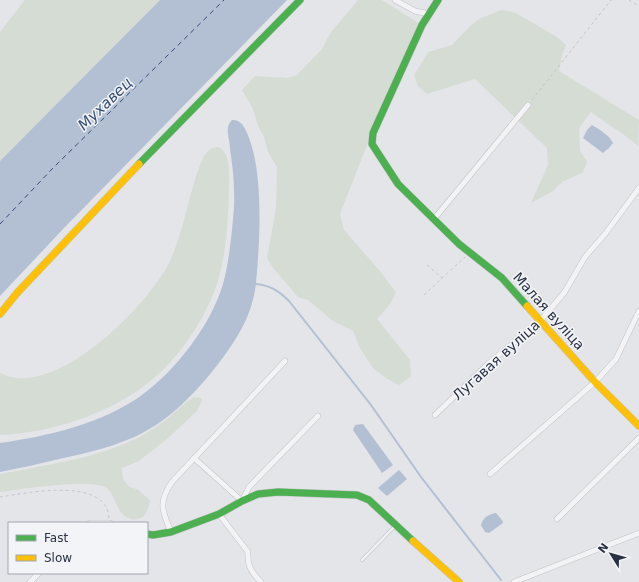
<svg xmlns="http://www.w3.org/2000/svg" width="639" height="582" viewBox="0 0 639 582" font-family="'DejaVu Sans',sans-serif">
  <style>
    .green { fill: #d4dcd4 }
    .water { fill: #b3bfd2 }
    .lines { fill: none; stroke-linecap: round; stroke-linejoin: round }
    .stream { stroke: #b3bfd2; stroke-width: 2 }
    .ferry { stroke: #354c75; stroke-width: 1; stroke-dasharray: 5 4; stroke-linecap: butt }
    .lane-casing { stroke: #c2c3c6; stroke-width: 3.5 }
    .street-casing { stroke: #c2c3c6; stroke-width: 6 }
    .fast-casing { stroke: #c2c3c6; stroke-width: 8 }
    .slow-casing { stroke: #c2c3c6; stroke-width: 8 }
    .path { stroke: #c5c6ca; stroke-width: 1; stroke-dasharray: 3 3; stroke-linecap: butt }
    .lane { stroke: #f3f3f5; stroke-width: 2.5 }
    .street { stroke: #f3f3f5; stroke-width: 5 }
    .fast { stroke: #4caf50; stroke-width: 7 }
    .slow { stroke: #ffc107; stroke-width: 7 }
    .labels { text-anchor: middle; stroke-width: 3; stroke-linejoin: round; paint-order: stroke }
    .street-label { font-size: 14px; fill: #2a3142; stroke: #f2f4f7 }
    .water-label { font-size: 15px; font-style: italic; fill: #354c75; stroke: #f2f4f7 }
  </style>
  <rect width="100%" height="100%" fill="#e4e5e8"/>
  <g class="green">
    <polygon points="25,0 160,0 0,161 0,32"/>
    <polygon points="358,0 382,0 420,24 380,112 340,214 344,230 379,270 396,292 391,303 377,319 410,360 411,376 399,385 384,377 372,367 360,348 353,331 333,321 308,300 298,297 274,269 267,258 276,208 277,167 268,152 264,137 258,126 253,109 242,90 255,76 288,78 297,75 322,49 331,32"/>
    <path d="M502,10L516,13L557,37L566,45L562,55L559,71L639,120L638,146C624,133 606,124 591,112L579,128L580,151L587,162L583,172L562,182L553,191L531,203L548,165L547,148L475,79L427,94L418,86L414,75L428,52L452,45L470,26L481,18Z"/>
    <path d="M218,147C232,153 229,178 229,191C228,223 226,259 215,290C201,325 178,359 149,382C110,414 50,433 0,435V373C54,401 145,308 168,265C185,231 188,192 203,158C207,151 210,148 218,147Z"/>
    <path d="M194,397L201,398L202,401L197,411L167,439L139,461L122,468L123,479L129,487L137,489L150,500C149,511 143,522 131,519C116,515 117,497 107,488C93,478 19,489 0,492V474C50,464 105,458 150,431C166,422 178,407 194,397Z"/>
  </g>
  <g class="water">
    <polygon points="160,0 287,0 64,228 0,296 0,161"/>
    <path d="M232,120C240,119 244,126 247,133C264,171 260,240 256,283C255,293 252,305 248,315C235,348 192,400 163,420C132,443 96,451 59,459C39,464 20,468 0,472V443C48,436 102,424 142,395C176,370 211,325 223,284C228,266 230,248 232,230C233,217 235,204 234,191C234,177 232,163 230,149C230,142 227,134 228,128C228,125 230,122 232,120Z"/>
    <path d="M592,125C599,129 610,136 613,143L609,148L603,153L583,138L587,130Z"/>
    <polygon points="363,424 393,465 382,473 353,430 355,425"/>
    <polygon points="399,470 407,479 387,496 378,488"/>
    <path d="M496,513L502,520L503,523L489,533L485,532L481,525C483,517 489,514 496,513Z"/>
  </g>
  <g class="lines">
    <path class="stream" d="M255,284C270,285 279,291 289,301L371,405L421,477L501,580"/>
    <polyline class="ferry" points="0,224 53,168 224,0"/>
    <defs>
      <polyline id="lane" points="362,560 395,526"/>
      <g id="street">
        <polyline points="395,0 415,11 429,14"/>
        <polyline points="434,219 528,105"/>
        <polyline points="435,415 488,364 540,321 564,293 585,257 605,234 639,188"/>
        <polyline points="194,458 242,501 249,487 318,416"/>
        <polyline points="490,474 595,382 616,359 639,311"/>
        <path d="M219,514L248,552C247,566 252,573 261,582"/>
        <polyline points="557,519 639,438"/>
        <polyline points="90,523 110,523"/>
        <path d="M171,532C162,511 158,502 172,482L285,361"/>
        <polyline points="30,582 39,573"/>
        <polyline points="514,582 639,533"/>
      </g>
      <g id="fast">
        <polyline points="438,0 422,25 373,133 372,144 398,184 459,244 502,278 527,306"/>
        <polyline points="139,164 300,0"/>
        <polyline points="147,534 153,535 171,532 219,514 242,501 258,494 278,492 357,495 369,500 413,541"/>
      </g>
      <g id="slow">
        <polyline points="527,306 595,382 639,426"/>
        <polyline points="0,314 17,293 139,164"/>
        <polyline points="413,541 459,582"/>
      </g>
    </defs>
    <use href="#lane" class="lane-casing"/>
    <use href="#street" class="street-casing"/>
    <use href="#fast" class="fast-casing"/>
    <use href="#slow" class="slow-casing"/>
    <g class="path">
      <polyline points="629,0 639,6"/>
      <polyline points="532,100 611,0"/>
      <polyline points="427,265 442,278"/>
      <polyline points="424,295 465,257"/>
      <path d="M0,497C27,493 106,476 109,518"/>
    </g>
    <use href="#lane" class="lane"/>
    <use href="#street" class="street"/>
    <use href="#fast" class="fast"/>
    <use href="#slow" class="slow"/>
  </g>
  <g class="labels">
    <g class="street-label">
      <text transform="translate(549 311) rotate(48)" y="5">Малая вуліца</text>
      <text transform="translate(496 360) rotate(-42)" y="5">Лугавая вуліца</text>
    </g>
    <g class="water-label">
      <text transform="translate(105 104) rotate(-44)" y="5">Мухавец</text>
    </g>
  </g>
  <rect x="8" y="522" width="140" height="52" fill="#f2f4f7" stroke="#a2a6af"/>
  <rect x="16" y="535" width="20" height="6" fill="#4caf50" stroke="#a2a6af"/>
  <text x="44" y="542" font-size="12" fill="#2a3142">Fast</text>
  <rect x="16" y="555" width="20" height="6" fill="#ffc107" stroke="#a2a6af"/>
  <text x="44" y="562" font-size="12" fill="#2a3142">Slow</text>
  <g transform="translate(611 554) rotate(307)" stroke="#f2f4f7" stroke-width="3" paint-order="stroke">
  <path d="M0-3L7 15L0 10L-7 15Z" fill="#2a3142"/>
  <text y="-6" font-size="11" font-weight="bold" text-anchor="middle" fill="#2a3142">N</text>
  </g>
</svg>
